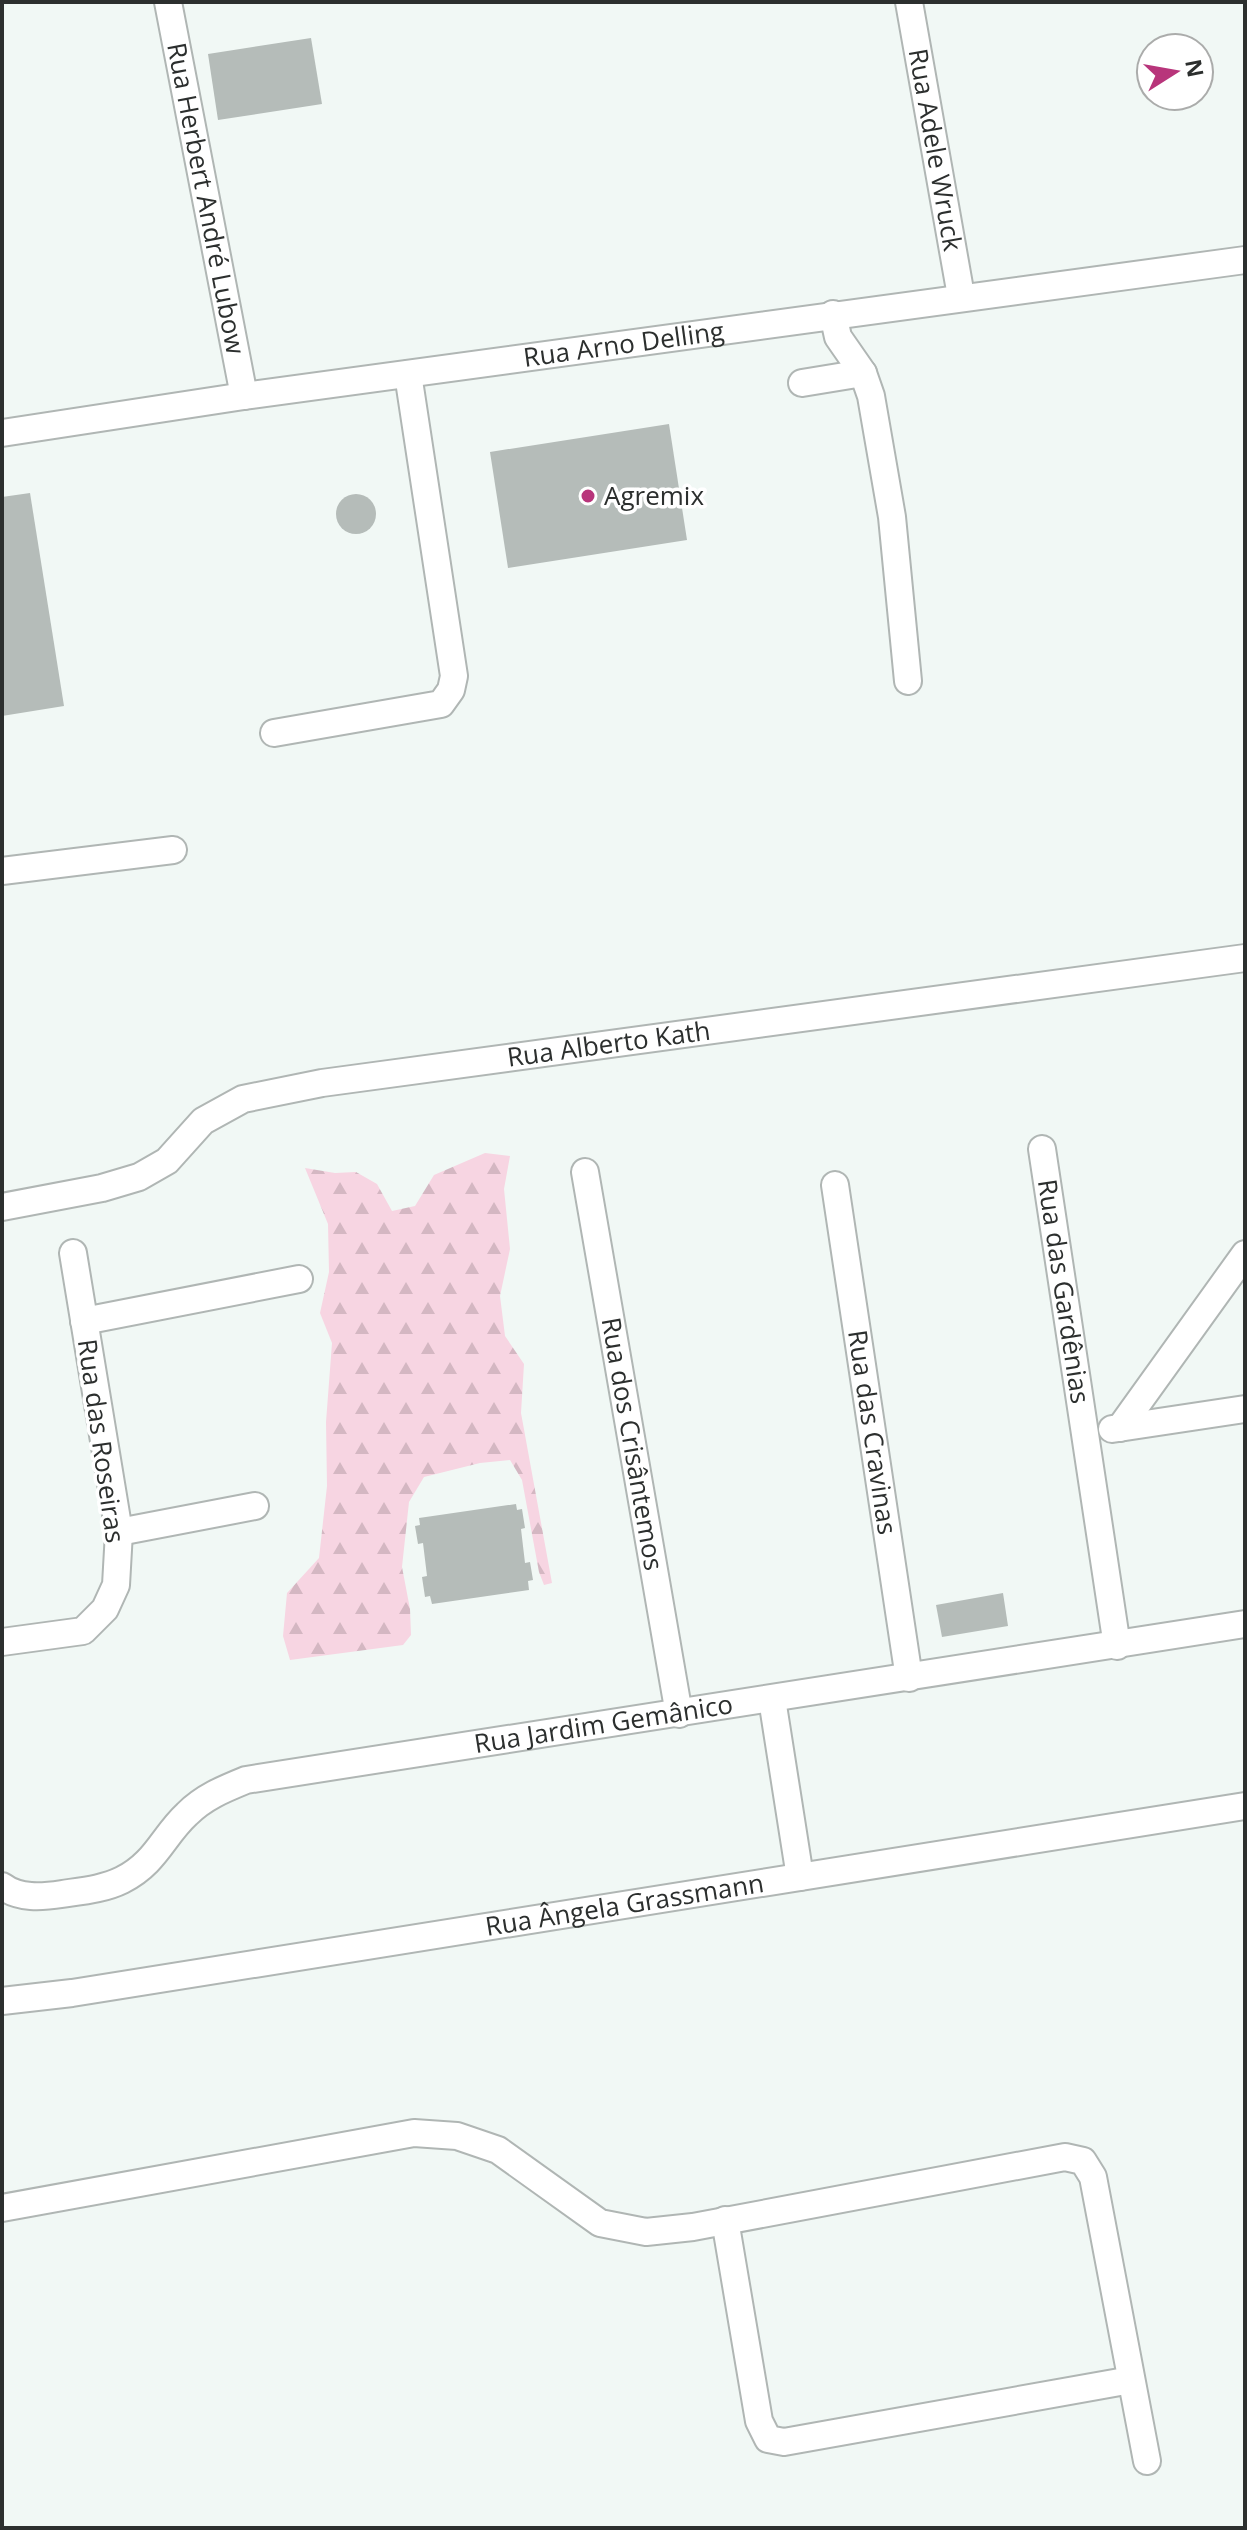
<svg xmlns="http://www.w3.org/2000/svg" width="1247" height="2530" viewBox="0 0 1247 2530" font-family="'Open Sans',sans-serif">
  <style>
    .forest { fill: url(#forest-firs) }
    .building { fill: #b5bcb9 }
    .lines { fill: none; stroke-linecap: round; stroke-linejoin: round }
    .minor-casing { stroke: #b0b6b4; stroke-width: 30 }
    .minor { stroke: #fff; stroke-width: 26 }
    .poi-dot { fill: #b8357b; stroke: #fff; stroke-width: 3 }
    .labels { text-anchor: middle; stroke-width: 7; stroke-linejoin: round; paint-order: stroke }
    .street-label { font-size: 26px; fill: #2c2f2e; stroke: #fff }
    .poi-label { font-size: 26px; fill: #2c2f2e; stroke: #fff; text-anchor: start }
  </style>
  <defs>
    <pattern id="forest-firs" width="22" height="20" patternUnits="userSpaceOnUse" patternTransform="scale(2)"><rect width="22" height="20" fill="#f7d5e2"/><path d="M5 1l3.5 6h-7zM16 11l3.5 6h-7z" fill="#d4b7c2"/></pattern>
  </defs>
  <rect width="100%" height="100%" fill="#f1f8f5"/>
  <polygon class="forest" points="485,1153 510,1156 504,1189 510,1249 500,1296 505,1336 524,1364 521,1413 552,1583 544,1585 539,1572 522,1480 510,1460 480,1463 424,1477 409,1502 402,1567 410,1609 411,1635 403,1645 290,1660 283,1636 287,1593 319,1558 327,1486 326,1422 332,1343 320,1313 329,1272 328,1224 305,1168 335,1173 356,1172 377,1184 392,1211 415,1206 434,1175"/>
  <g class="building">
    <polygon points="311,38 322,104 218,120 208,54"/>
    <polygon points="669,424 687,540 508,568 490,452"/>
    <polygon points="30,493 64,706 2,716 2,497"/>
    <circle cx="356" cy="514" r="20"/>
    <polygon points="516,1504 517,1510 522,1509 525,1528 521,1529 525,1563 530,1562 533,1580 528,1581 529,1590 432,1604 430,1596 425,1597 422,1577 427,1576 423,1543 418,1544 415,1526 420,1525 419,1518"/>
    <polygon points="1003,1593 1008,1626 942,1637 936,1605"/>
  </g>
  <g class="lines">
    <defs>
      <g id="minor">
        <path id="s1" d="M168,2L244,396"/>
        <path id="s2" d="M909,2L961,296"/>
        <polyline points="833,314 838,337 863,373 871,396 892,517 908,681"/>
        <polyline points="802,383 863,373"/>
        <path id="s3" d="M2,433L244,396L1245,260"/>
        <polyline points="274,733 441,704 451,690 454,676 408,374"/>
        <polyline points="2,871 173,850"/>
        <path id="s4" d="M1042,1149L1117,1646"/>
        <path id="s5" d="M585,1172L679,1714"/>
        <path id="s6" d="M835,1185L909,1678"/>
        <path id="s7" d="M2,1207L102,1188L139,1177L167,1161L203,1121L243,1099L322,1083L1245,958"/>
        <polyline points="84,1321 299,1279"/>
        <polyline points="1120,1428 1245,1254"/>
        <polyline points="1112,1429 1245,1409"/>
        <polyline points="119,1532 255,1506"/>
        <polyline points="2,1642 83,1631 105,1609 116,1585 119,1532 73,1253"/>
        <polyline points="772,1699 800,1877"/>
        <path id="s8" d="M2,1886C19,1899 42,1897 62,1894C82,1891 104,1889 122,1880C156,1863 163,1836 187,1814C204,1797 224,1789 246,1780L1245,1624"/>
        <path id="s9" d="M2,2001L72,1993L1245,1806"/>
        <polyline points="2,2208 414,2133 457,2136 498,2150 600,2223 646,2232 693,2227 1065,2157 1083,2161 1093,2177 1147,2461"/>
        <polyline points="725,2220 759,2421 768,2439 784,2442 1131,2380"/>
      </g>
    </defs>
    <use href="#minor" class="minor-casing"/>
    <use href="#minor" class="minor"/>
  </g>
  <circle class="poi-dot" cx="588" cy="496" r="8"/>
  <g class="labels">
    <g class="street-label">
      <text dy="9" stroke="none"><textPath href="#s2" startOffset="150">Rua Adele Wruck</textPath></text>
      <text dy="9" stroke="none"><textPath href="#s1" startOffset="200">Rua Herbert André Lubow</textPath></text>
      <text dy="9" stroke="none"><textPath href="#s3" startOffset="628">Rua Arno Delling</textPath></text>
      <text dy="9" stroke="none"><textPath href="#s7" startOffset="642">Rua Alberto Kath</textPath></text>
      <text dy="9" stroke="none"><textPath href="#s4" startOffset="144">Rua das Gardênias</textPath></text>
      <text dy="9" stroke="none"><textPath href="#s6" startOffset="250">Rua das Cravinas</textPath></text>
      <text transform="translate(101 1441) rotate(82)" y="9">Rua das Roseiras</text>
      <text dy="9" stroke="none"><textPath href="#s5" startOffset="276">Rua dos Crisântemos</textPath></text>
      <text dy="9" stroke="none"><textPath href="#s8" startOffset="648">Rua Jardim Gemânico</textPath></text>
      <text dy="9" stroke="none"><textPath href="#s9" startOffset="630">Rua Ângela Grassmann</textPath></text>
    </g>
    <g class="poi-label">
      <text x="604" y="505">Agremix</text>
    </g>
  </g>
  <rect width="1247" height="2530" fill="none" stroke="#2c2f2e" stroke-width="8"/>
  <g transform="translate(1175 72) rotate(79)"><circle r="38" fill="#ffffff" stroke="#abacab" stroke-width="2"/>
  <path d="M0-6L14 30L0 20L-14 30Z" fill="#b8357b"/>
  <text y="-12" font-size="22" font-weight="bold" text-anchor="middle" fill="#2c2f2e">N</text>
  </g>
</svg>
